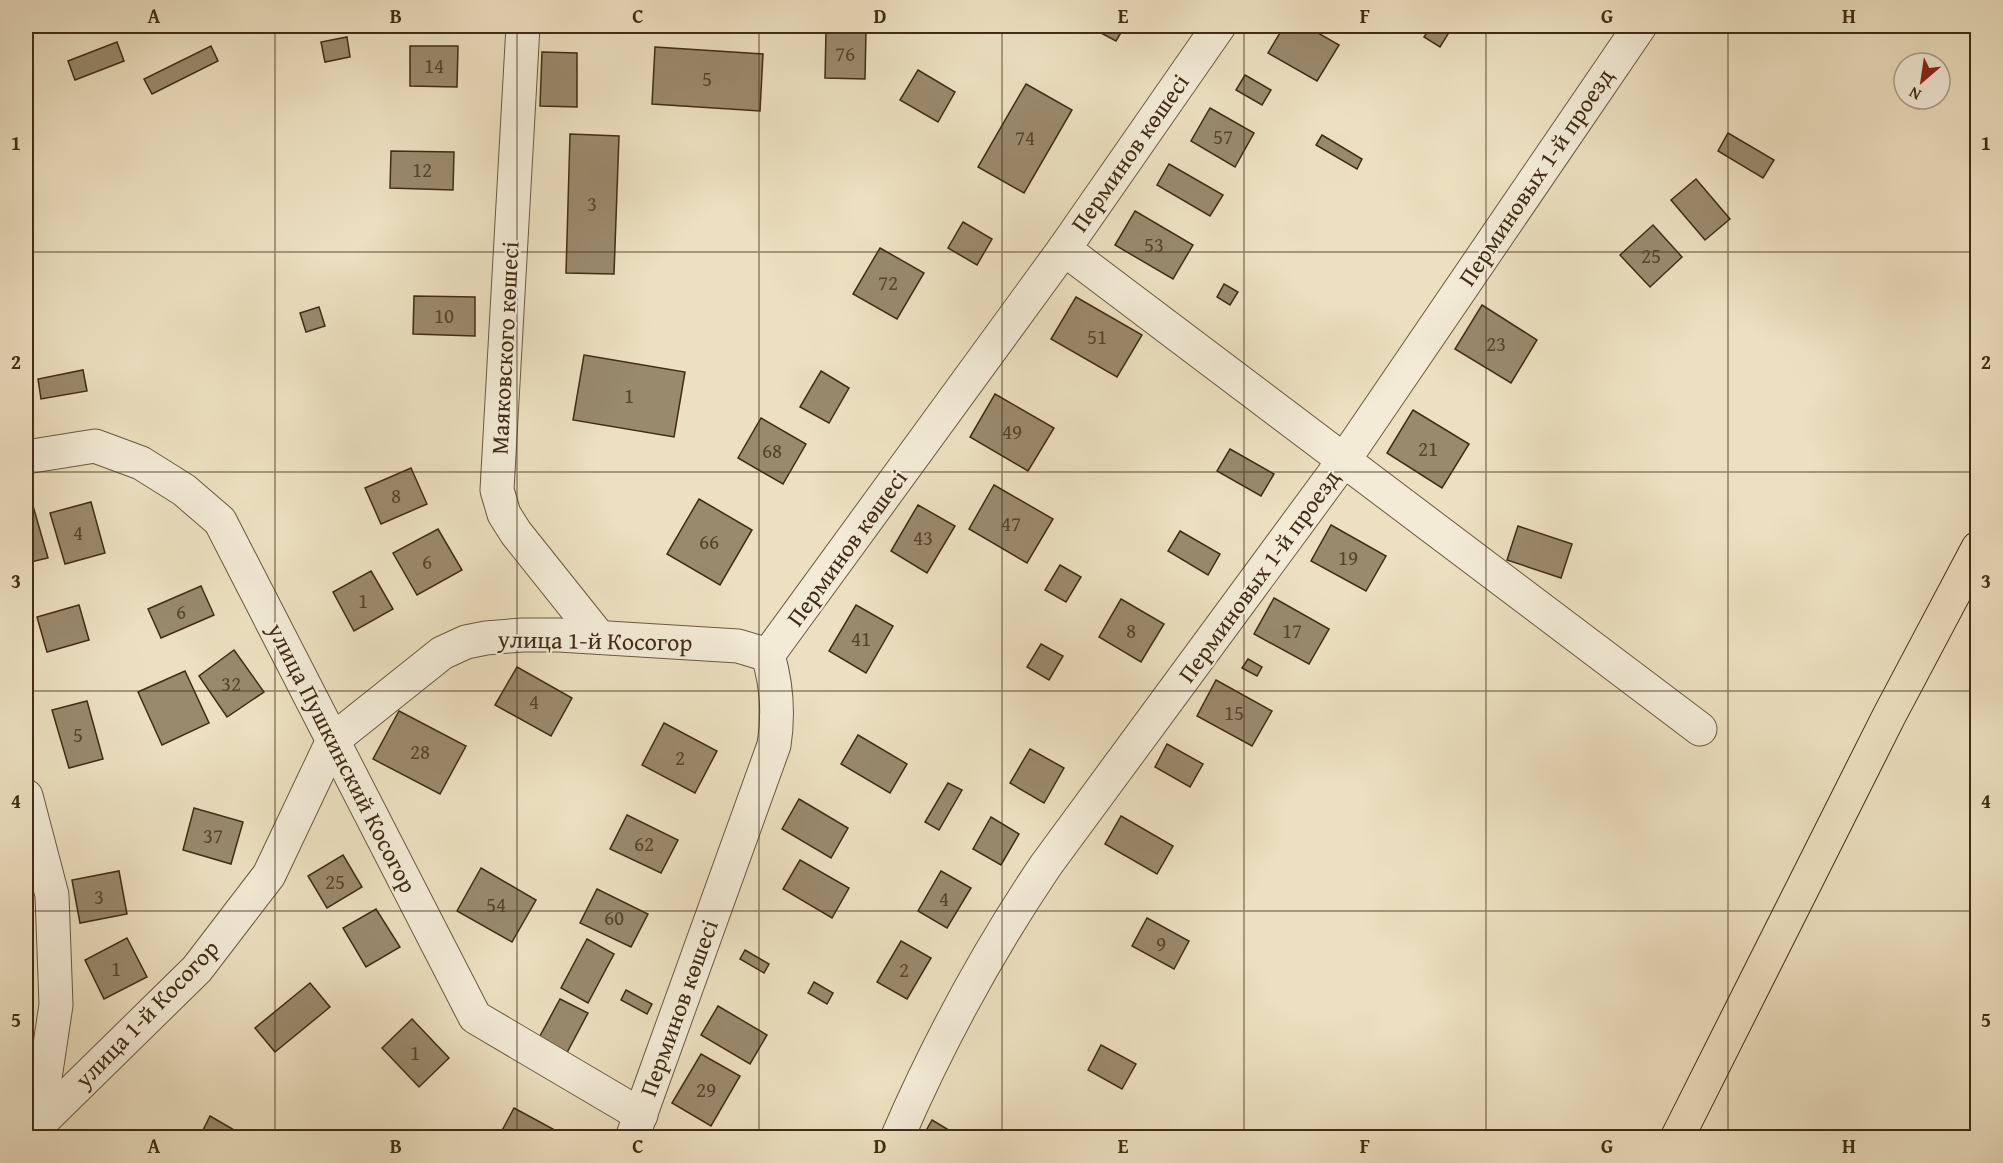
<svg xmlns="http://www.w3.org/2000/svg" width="2003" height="1163" viewBox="0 0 2003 1163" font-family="'Gentium Book Plus',serif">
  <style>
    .building { fill: #998a6d; stroke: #402c14; stroke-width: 1.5 }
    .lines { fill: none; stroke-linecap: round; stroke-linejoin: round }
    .minor-casing { stroke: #6b593f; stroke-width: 35 }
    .trunk-casing { stroke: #402c14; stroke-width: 35 }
    .minor { stroke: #f3ebd6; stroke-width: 33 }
    .trunk { stroke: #ece0c0; stroke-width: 33 }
    .grid { fill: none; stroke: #402c14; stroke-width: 1.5; stroke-opacity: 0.55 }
    .labels { text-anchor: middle; stroke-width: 4.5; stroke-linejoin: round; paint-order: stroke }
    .number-label { font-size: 21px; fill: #56442a }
    .street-label { font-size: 24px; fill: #402c14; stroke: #f3ebd6 }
    .neatline { fill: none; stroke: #402c14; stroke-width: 2 }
    .grid-label { font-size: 20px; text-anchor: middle; font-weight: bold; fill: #402c14 }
  </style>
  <rect width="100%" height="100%" fill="#ece0c0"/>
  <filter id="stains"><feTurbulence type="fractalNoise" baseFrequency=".00333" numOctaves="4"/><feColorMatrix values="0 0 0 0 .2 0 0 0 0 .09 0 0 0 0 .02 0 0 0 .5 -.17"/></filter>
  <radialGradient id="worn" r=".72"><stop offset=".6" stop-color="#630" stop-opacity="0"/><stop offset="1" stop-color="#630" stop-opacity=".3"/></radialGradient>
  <g class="building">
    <polygon points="1088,26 1125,26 1116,41"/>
    <polygon points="1284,26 1306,26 1339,45 1317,81 1268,53"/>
    <polygon points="1431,26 1453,26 1440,47 1424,37"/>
    <polygon points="826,30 866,30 865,79 825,78"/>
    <polygon points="347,37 350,57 325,62 321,42"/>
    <polygon points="117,42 124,61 75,80 68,61"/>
    <polygon points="211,46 218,61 152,94 144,79"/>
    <polygon points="410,46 458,46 457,87 410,86"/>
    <polygon points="655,47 763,54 760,111 652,104"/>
    <polygon points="542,52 577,53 577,107 540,106"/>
    <polygon points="918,70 955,92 938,122 900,100"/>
    <polygon points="1245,75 1271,90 1262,105 1236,90"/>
    <polygon points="1026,84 1072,110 1024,193 978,167"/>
    <polygon points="1210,108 1254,133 1235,167 1191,141"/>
    <polygon points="1728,133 1774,160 1763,178 1718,151"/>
    <polygon points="570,134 619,136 614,274 566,273"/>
    <polygon points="1322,135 1362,159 1357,169 1316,145"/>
    <polygon points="391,151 454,152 453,190 390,188"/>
    <polygon points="1169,164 1223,195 1210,216 1157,185"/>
    <polygon points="1696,179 1730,219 1705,240 1671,200"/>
    <polygon points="1135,211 1193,245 1173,279 1115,245"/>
    <polygon points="963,222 992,239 977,265 948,248"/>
    <polygon points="1653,225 1682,257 1650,287 1620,255"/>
    <polygon points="880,248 924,273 897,319 853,294"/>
    <polygon points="1224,284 1238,292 1230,305 1217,297"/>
    <polygon points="414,296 475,297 475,336 413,334"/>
    <polygon points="1076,297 1142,335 1117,377 1051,339"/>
    <polygon points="1482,305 1537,340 1511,383 1455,349"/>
    <polygon points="319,307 325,326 306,332 300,313"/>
    <polygon points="584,355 685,372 674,437 573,420"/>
    <polygon points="83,370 87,391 41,399 38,379"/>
    <polygon points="821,371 849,388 829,423 800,407"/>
    <polygon points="995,394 1054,428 1028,471 970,437"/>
    <polygon points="1413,410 1469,444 1442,488 1387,453"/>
    <polygon points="761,418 806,444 783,484 738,458"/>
    <polygon points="1230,449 1274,474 1261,496 1217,471"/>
    <polygon points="411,468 427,504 381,524 365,488"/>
    <polygon points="994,485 1053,519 1027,563 969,529"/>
    <polygon points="699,499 752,530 720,585 667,554"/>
    <polygon points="91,502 105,553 65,564 50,513"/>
    <polygon points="918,505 955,526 927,573 891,551"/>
    <polygon points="33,506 48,558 26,563 26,508"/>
    <polygon points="1331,525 1386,556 1366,591 1311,561"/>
    <polygon points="1518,526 1572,544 1561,578 1507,560"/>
    <polygon points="438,529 462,570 417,595 393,553"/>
    <polygon points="1180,531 1220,554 1208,575 1168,551"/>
    <polygon points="1060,565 1081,577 1066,602 1045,590"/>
    <polygon points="371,571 393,609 354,631 333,592"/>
    <polygon points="201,586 214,615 161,638 148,609"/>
    <polygon points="1274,598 1329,629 1309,664 1254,634"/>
    <polygon points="1121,599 1164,624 1141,662 1099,637"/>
    <polygon points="79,605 89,640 47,652 37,617"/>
    <polygon points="856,605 893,626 866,673 829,651"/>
    <polygon points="1041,644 1063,656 1049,680 1027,667"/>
    <polygon points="234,650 264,692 227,717 199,676"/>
    <polygon points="1248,659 1262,667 1257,676 1242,668"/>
    <polygon points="517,667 572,698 551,736 495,705"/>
    <polygon points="185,671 209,723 162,745 138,692"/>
    <polygon points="1216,680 1272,711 1252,746 1197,716"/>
    <polygon points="87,701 103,759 69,768 52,710"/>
    <polygon points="399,711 466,746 440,794 373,759"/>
    <polygon points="664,723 717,751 695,793 642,765"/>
    <polygon points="858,735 907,764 890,793 841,764"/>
    <polygon points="1167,744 1203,764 1190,787 1155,767"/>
    <polygon points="1030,749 1064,768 1044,803 1010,783"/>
    <polygon points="948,783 962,790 939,830 925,822"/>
    <polygon points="799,799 848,828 831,858 782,829"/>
    <polygon points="194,808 243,822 231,864 183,850"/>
    <polygon points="627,815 678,840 661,873 610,849"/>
    <polygon points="1121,816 1173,846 1157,874 1105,844"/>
    <polygon points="991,817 1019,834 1001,865 973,849"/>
    <polygon points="343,855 362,887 327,908 308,876"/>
    <polygon points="800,860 849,888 832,918 783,889"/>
    <polygon points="481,868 536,900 512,942 457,911"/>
    <polygon points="119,871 127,914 80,923 72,880"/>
    <polygon points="941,871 971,888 947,928 918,911"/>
    <polygon points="597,889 648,914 631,947 580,923"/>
    <polygon points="376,909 400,947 366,967 343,928"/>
    <polygon points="1147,918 1189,941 1174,969 1132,946"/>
    <polygon points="127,938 147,977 104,999 85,960"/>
    <polygon points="587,939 614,954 588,1003 561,988"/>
    <polygon points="901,941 931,958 907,999 877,982"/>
    <polygon points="745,950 769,964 764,973 740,959"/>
    <polygon points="814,982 833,993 827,1004 808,993"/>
    <polygon points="310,983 330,1007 275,1052 255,1028"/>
    <polygon points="626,990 652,1004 647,1014 621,1000"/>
    <polygon points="560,999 588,1013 562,1062 534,1047"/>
    <polygon points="718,1006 767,1035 750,1064 701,1035"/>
    <polygon points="412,1019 449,1058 419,1087 382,1048"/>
    <polygon points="1101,1045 1136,1064 1122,1089 1088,1070"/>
    <polygon points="701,1054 740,1076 711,1126 672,1103"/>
    <polygon points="514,1108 553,1129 549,1138 498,1138"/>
    <polygon points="210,1116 248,1138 199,1138"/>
    <polygon points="932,1120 962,1138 922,1138"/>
  </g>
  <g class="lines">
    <defs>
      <g id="minor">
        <polyline points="523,26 497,490 504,514 516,533 599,637"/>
        <polyline points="1064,249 1700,729"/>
        <polyline points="26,457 95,446 141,463 184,490 220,521 475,1017 641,1115"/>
        <polyline points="26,796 52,895 56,1005 37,1131"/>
        <polyline points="38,1125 197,969 269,875 333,740 442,653 466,642 486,638 522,635 559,635 738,646 768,655"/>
        <path d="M632,1138L774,745C779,713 777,686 768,655L1064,249L1219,26"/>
        <path d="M897,1138C938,1043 988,951 1046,865L1344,460L1640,26"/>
      </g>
      <polyline id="trunk" points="1677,1138 1889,716 1978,548"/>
    </defs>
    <use href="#minor" class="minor-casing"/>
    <use href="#trunk" class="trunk-casing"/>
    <use href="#minor" class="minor"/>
    <use href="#trunk" class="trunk"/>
  </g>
  <path class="grid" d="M275,26V1138M517,26V1138M759,26V1138M1002,26V1138M1244,26V1138M1486,26V1138M1728,26V1138M26,252H1978M26,472H1978M26,691H1978M26,911H1978"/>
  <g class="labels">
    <g class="number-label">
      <text x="845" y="61">76</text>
      <text x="434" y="73">14</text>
      <text x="707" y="86">5</text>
      <text x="1223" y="144">57</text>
      <text x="1025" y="145">74</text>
      <text x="422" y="177">12</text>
      <text x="592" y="211">3</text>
      <text x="1154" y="252">53</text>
      <text x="1651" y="263">25</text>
      <text x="888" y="290">72</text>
      <text x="444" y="323">10</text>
      <text x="1097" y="344">51</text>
      <text x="1496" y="351">23</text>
      <text x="629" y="403">1</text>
      <text x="1012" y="439">49</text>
      <text x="1428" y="456">21</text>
      <text x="772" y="458">68</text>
      <text x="396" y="503">8</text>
      <text x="1011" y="531">47</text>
      <text x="78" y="540">4</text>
      <text x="923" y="545">43</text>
      <text x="709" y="549">66</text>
      <text x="1348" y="565">19</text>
      <text x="427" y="569">6</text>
      <text x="363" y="608">1</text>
      <text x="181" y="619">6</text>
      <text x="1131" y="638">8</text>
      <text x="1292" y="638">17</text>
      <text x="861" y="646">41</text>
      <text x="231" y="691">32</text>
      <text x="534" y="709">4</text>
      <text x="1234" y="720">15</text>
      <text x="78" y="742">5</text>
      <text x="420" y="759">28</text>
      <text x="680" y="765">2</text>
      <text x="213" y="843">37</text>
      <text x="644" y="851">62</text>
      <text x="335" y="889">25</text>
      <text x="99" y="904">3</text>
      <text x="944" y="906">4</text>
      <text x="496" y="912">54</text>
      <text x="614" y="925">60</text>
      <text x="1161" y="951">9</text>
      <text x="116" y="976">1</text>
      <text x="904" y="977">2</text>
      <text x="415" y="1060">1</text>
      <text x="706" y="1097">29</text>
    </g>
    <g class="street-label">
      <text transform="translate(1130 153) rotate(-55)" y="8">Перминов көшесі</text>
      <text transform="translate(1536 177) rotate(-56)" y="8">Перминовых 1-й проезд</text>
      <text transform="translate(505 348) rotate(-87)" y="8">Маяковского көшесі</text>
      <text transform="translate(847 548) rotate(-54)" y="8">Перминов көшесі</text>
      <text transform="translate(1259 576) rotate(-54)" y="8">Перминовых 1-й проезд</text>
      <text transform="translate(595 641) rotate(1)" y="8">улица 1-й Косогор</text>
      <text transform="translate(342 758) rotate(63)" y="8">улица Пушкинский Косогор</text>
      <text transform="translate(679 1008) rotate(-70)" y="8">Перминов көшесі</text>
      <text transform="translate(147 1014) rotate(-46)" y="8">улица 1-й Косогор</text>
    </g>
  </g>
  <rect width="2003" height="1163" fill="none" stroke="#ece0c0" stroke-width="66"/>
  <g transform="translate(1922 81) rotate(209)"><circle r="28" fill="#f3ebd6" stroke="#ab9f88" stroke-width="1.5"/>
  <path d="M0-4.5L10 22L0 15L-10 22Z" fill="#8f2418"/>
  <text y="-9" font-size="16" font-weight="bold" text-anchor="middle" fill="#402c14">N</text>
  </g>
  <rect x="33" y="33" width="1937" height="1097" class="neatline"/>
  <g class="grid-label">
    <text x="154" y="23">A</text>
    <text x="396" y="23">B</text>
    <text x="638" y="23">C</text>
    <text x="880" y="23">D</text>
    <text x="1123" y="23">E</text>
    <text x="1365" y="23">F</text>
    <text x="1607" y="23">G</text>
    <text x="1849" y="23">H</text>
    <text x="16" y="150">1</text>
    <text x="1986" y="150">1</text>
    <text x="16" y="369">2</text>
    <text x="1986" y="369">2</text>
    <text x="16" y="588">3</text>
    <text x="1986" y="588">3</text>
    <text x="16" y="808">4</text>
    <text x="1986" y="808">4</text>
    <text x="16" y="1027">5</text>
    <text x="1986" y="1027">5</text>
    <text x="154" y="1153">A</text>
    <text x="396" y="1153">B</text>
    <text x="638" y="1153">C</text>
    <text x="880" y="1153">D</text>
    <text x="1123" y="1153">E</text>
    <text x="1365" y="1153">F</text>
    <text x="1607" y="1153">G</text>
    <text x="1849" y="1153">H</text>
  </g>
  <rect width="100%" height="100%" filter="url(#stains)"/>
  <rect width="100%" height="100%" fill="url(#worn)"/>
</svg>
